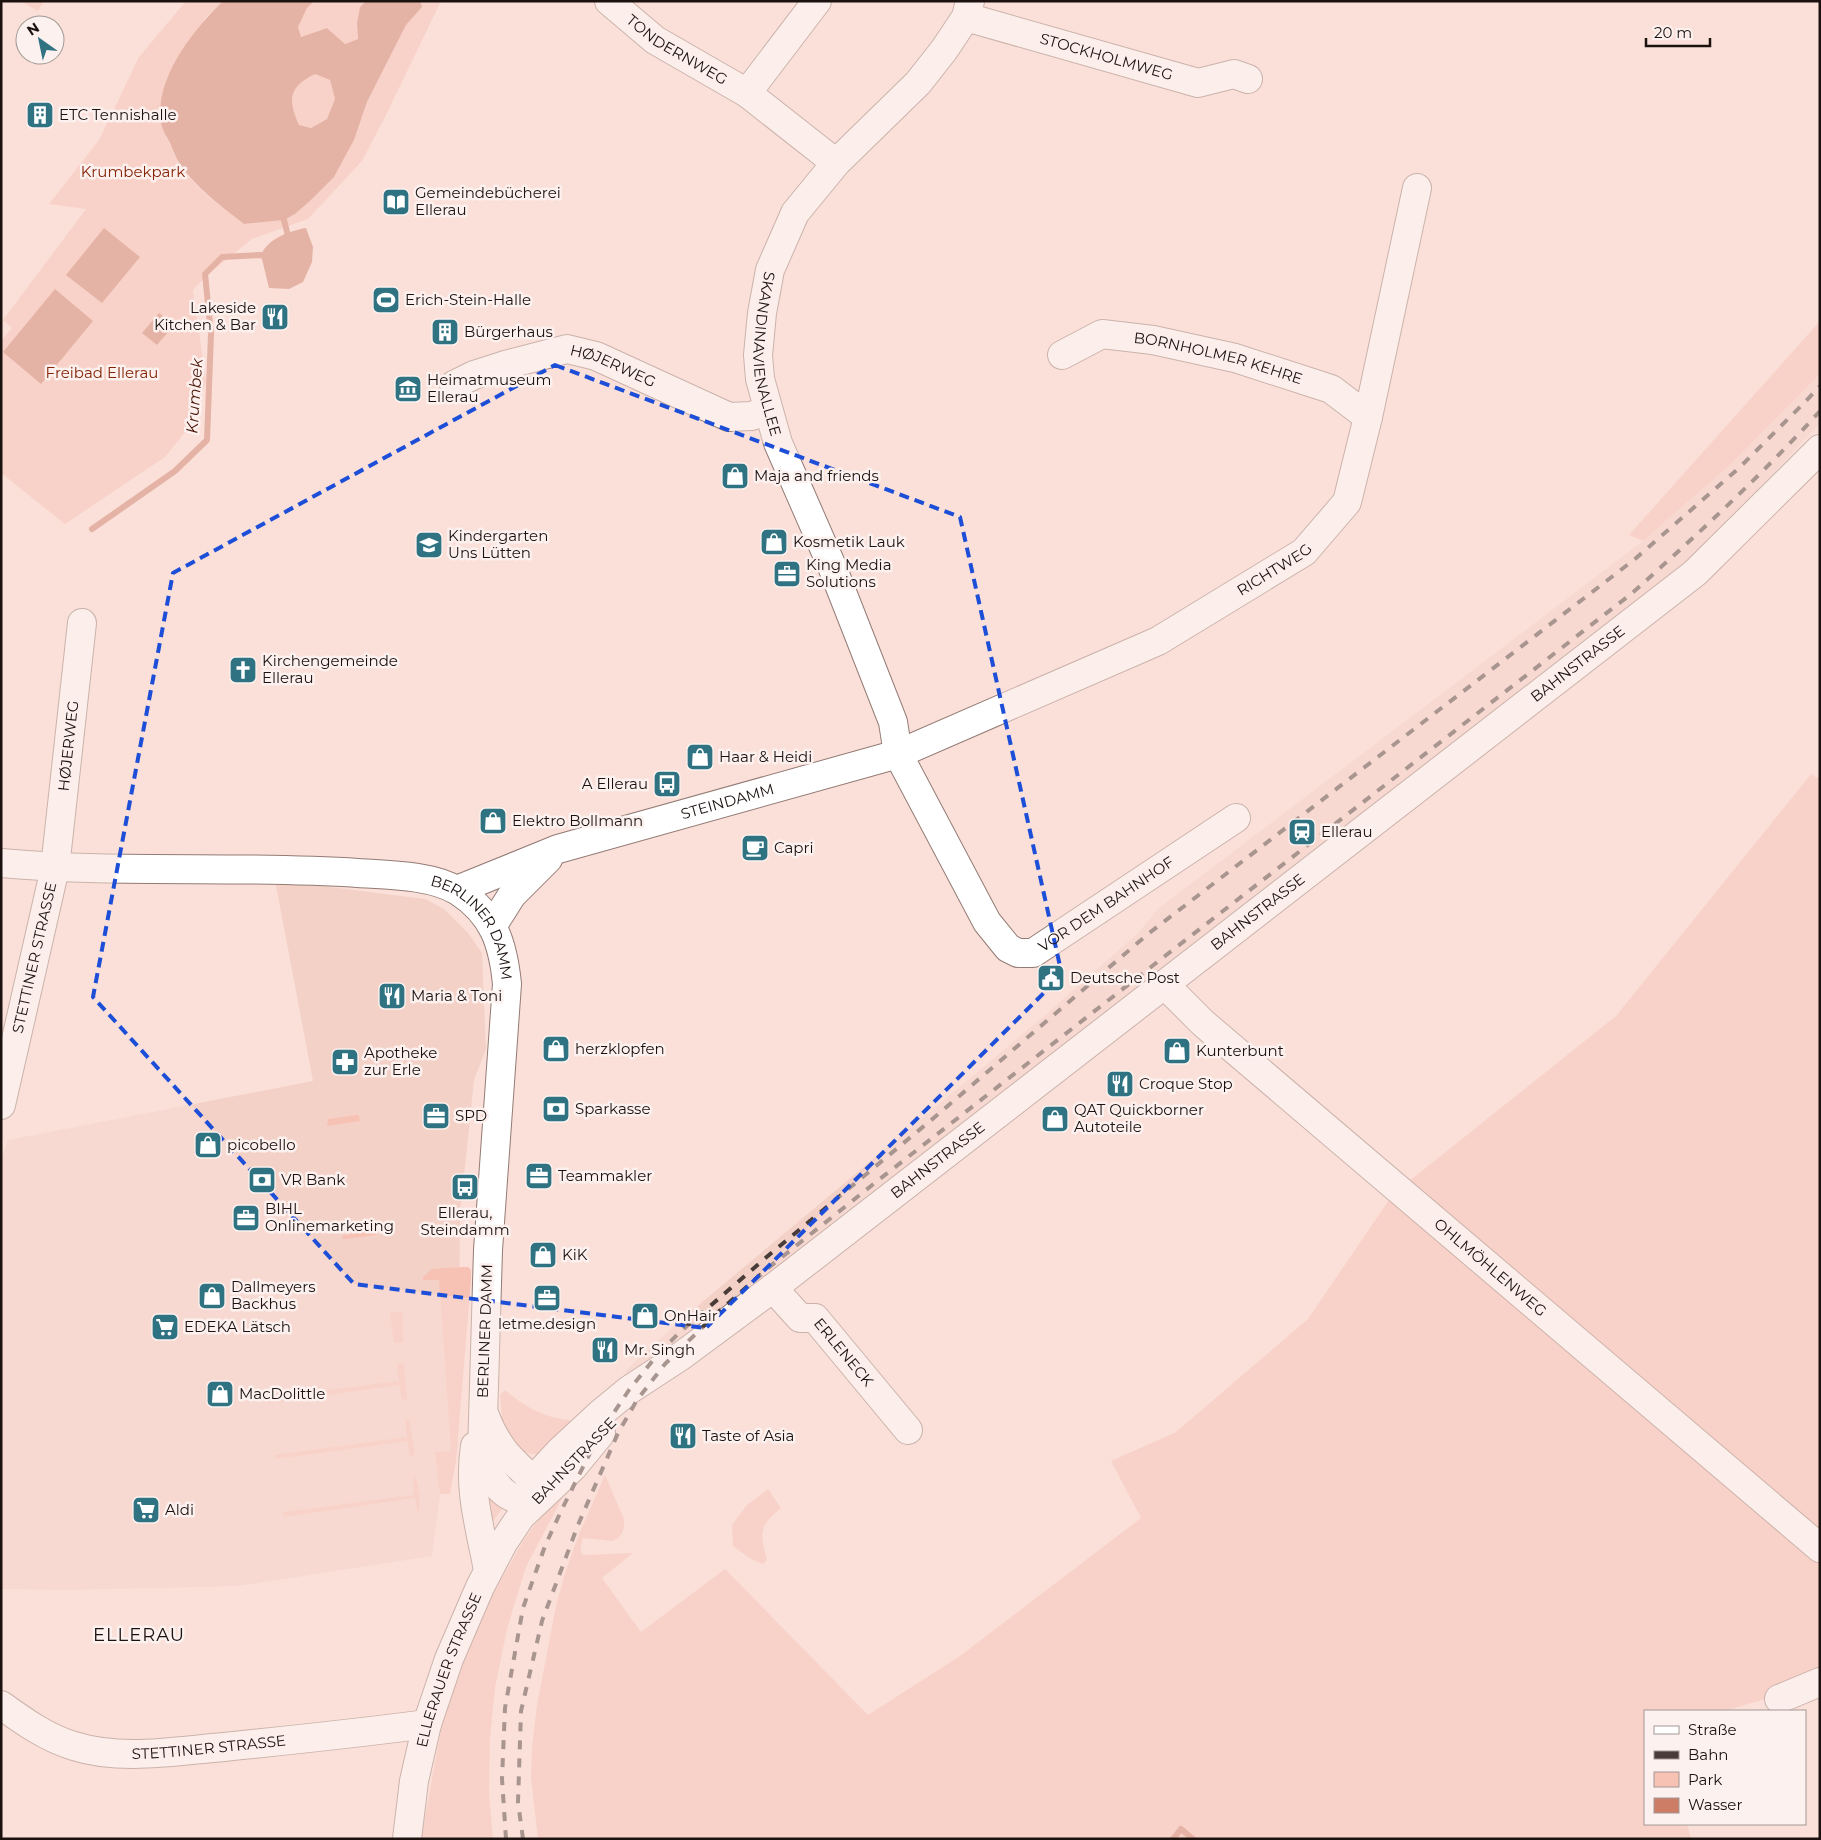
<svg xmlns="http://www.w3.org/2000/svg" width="1821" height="1840" viewBox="0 0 1821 1840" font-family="Montserrat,sans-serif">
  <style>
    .built { fill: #f3d1c7 }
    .green { fill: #f7c2b4 }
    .water { fill: #cd7c66; fill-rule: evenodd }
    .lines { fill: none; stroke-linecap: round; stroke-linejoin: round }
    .stream { stroke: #cd7c66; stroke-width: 6 }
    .minor-casing { stroke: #937b75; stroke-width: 30 }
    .major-casing { stroke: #937b75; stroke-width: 30 }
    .minor { stroke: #fff; stroke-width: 28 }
    .major { stroke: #fff; stroke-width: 28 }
    .rail { stroke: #483b38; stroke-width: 4; stroke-dasharray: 9 9; stroke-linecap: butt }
    .marked { fill: none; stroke: #1d4ed8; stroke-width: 4; stroke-dasharray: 10 6; stroke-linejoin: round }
    .labels { text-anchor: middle; stroke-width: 5; stroke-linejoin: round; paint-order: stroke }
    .street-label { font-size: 15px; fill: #1b1210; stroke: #fcf1ee }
    .poi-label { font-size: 15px; fill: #1b1210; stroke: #fcf1ee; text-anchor: start }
    .park-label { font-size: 15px; fill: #862407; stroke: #fcf1ee }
    .water-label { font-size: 16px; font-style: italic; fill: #4b1709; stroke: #fcf1ee }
    .quarter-label { font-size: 18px; letter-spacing: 1px; fill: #1b1210; stroke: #fcf1ee }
  </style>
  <rect width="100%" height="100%" fill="#fae0d9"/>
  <g class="built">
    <polygon points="1820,374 1820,423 1735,515 1682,565 1622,616 616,1391 628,1368 676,1324 1036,1023 1138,933 1159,908 1643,541 1731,464"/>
    <polygon points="275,880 425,899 444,909 468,933 482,953 486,1049 474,1080 460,1214 458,1448 440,1494 432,1556 238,1586 70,1590 1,1589 1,1160 8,1140 313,1081"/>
  </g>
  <g class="green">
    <polygon points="20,1 44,1 38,11"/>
    <path d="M186,1H223L205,18L161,124C167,137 172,151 179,163C194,188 221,206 244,224L284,220L295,214L311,200L334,177L354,140L367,102L406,25L422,7L420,1H441L386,115L362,161L308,219L252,239L206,276L193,290L206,382L194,421L165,457L65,524L1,473V341L12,328L3,320L86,209L49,204L99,140L139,57Z"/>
    <polygon points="314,1 366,1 360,7 357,23 358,39 345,44 327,28 301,37 298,27 307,8"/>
    <path d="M315,74L330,80L335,99L327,119L311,128L299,125C293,111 287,95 300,82C303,79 310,77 315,74Z"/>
    <polygon points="1820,321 1820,374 1731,464 1643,541 1629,535"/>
    <path d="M1811,774L1820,779V1683L1724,1711H1645V1824H1687L1691,1839H538L531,1778L532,1748L537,1705L556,1606L565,1573L579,1534L605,1475L624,1519C625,1528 623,1538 612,1541L583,1538C581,1544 579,1550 583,1555L633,1553L602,1578L641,1632L725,1569L868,1715L960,1656L1141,1518L1111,1461L1176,1432L1308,1319L1393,1194L1616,1016Z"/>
    <polygon points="357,1115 359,1116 360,1121 327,1126 328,1119"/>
    <polygon points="374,1229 376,1230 376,1235 346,1239 343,1239 342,1236"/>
    <polygon points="462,1267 468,1267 471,1270 471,1280 456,1461 450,1494 440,1494 435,1452 451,1451 439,1280 423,1280 423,1277 432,1269"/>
    <polygon points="400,1311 403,1314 403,1342 394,1343 390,1313"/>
    <polygon points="402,1363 404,1365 407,1399 402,1400 399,1385 270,1403 267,1401 267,1398 399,1381 397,1365 398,1364"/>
    <path d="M505,1390C530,1411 550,1420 583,1421L541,1454H532L520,1451L503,1427L500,1395Z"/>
    <polygon points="408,1419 409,1420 415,1453 413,1456 410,1456 407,1441 276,1459 275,1457 275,1455 407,1437 405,1420"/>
    <polygon points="416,1477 420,1495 419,1514 418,1514 415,1498 284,1517 283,1514 283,1512 414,1495 413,1480"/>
    <polygon points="481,1485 506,1503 492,1523"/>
    <polygon points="569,1485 526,1567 507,1629 495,1688 490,1737 489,1793 493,1839 421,1839 443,1719 464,1662 491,1598 523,1541 547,1508"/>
    <path d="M768,1489L781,1508C758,1527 760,1533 767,1560L763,1564L749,1558L733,1546L732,1525L746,1506Z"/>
  </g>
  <g class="water">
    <path d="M223,1H314L307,8L298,27L301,37L327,28L345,44L358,39L357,23L360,7L366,1H420L422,7L406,25L367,102L354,140L334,177L311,200L295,214L284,220L244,224C221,206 196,188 180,164C176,158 173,150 170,143C167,137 162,130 161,123C154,79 193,30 223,1ZM315,74L330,80L335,99L327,119L311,128L299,125C288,100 288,87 315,74Z"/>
    <polygon points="104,228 140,257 102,303 66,275"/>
    <path d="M306,228L313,247L312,262L303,282L289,289L269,288L261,255C268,238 290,231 306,228Z"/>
    <polygon points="55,289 93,321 41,384 3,352"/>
    <polygon points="159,313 174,325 157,345 142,333"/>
  </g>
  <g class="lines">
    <g class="stream">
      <polyline points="279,214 284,220 289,240"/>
      <polyline points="92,529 175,471 207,440 211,334 205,274 222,257 261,255 269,259"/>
      <polyline points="1173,1839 1181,1829 1193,1839"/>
    </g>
    <defs>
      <g id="minor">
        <path id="s1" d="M609,1L655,40L747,93L836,163"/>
        <path id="s2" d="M970,1L966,17L944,50L918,83L836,163L795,213L770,270L762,313L758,355L760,379L778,443L831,564L893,722L898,754L987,922L1008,948L1018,953H1033L1236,818"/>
        <path id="s3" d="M966,17L1198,83L1234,74L1248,79"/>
        <polyline points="747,93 817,1"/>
        <path id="s4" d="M1062,355L1102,334L1153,340L1235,358L1331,389L1368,417"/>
        <path id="s5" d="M454,385L474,375L505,365L567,349L596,356L729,417L751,416L768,411"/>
        <path id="s6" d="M457,890L558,849L898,754L1158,641L1304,552L1347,502L1368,417L1417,188"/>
        <polyline points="493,925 512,895 548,859"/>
        <path id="s7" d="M1165,985L1203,1023L1820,1548"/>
        <path id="s8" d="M1,1105L55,868L82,623"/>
        <path id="s9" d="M773,1288L800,1318H815L908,1430"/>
        <polyline points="1779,1699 1820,1682"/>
        <path id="s10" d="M1,1705C23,1721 47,1738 74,1746C121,1761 175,1751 224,1747C292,1740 359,1733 427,1724"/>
      </g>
      <g id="major">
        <path id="s11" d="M1,863C120,874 239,865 358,873C388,875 432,875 458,891C494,914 503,944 507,984L488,1250L482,1453C491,1483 506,1508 541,1497"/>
        <path d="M485,1416C497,1447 509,1458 533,1480"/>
        <path d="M475,1446C468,1490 480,1527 488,1570"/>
        <path id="s12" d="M524,1513L533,1480L560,1451L601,1413L629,1390L681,1356L773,1288L1695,573L1820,449"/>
        <path id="s13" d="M407,1839L414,1781L427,1724L449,1659L480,1587L503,1543L521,1516L573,1467L601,1433"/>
      </g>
    </defs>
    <use href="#minor" class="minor-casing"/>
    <use href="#major" class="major-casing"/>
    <use href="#minor" class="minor"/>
    <use href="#major" class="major"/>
    <g class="rail">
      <polyline points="506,1839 502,1779 505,1708 523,1608 545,1546 562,1509 589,1455 601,1432 629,1390 658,1354 679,1333 769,1255 936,1116 1148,934 1635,559 1739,468 1805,402 1820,386"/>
      <path d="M523,1839L518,1802L521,1711L542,1621L578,1525L618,1433L637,1400L665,1364L716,1314L767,1269L876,1182L1165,956L1631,594C1696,536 1761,476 1820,411"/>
    </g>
  </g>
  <path d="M0 0H1821V1840H0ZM555,365L960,517L1062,975L706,1328L354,1284L93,997L173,573Z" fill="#fae0d9" fill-opacity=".55" fill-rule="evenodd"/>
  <path class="marked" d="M555,365L960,517L1062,975L706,1328L354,1284L93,997L173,573Z"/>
  <defs>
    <symbol id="building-square" viewBox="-11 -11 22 22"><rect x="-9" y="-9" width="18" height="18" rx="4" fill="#2f7383" stroke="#fcf1ee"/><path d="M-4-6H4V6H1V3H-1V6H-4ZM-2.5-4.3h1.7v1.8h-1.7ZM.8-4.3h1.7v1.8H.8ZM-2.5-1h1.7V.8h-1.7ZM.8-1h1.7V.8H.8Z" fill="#fff"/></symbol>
    <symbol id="library-square" viewBox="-11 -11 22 22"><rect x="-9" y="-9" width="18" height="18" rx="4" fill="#2f7383" stroke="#fcf1ee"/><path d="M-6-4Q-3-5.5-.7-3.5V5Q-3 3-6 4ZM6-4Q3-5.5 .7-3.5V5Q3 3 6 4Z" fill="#fff"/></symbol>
    <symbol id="stadium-square" viewBox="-11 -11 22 22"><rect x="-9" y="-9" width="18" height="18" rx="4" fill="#2f7383" stroke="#fcf1ee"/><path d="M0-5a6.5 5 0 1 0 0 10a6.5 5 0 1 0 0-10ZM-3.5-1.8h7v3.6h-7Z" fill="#fff"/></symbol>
    <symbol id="restaurant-square" viewBox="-11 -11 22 22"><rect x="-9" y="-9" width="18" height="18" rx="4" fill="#2f7383" stroke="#fcf1ee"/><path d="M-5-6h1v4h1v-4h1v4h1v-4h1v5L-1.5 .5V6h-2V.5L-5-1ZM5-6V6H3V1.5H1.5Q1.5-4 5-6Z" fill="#fff"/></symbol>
    <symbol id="museum-square" viewBox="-11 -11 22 22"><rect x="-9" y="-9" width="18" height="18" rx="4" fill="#2f7383" stroke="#fcf1ee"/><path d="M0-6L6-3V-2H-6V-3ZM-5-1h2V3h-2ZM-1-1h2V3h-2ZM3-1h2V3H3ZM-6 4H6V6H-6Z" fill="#fff"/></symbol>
    <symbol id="shop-square" viewBox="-11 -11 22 22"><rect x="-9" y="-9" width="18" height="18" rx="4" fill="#2f7383" stroke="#fcf1ee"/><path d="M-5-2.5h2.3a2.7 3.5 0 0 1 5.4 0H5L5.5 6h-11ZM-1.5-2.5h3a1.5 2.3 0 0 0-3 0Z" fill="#fff"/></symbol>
    <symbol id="school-square" viewBox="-11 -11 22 22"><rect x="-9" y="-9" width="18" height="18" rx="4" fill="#2f7383" stroke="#fcf1ee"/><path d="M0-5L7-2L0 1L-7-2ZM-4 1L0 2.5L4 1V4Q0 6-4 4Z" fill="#fff"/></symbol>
    <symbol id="office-square" viewBox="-11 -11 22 22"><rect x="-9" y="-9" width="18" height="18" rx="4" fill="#2f7383" stroke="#fcf1ee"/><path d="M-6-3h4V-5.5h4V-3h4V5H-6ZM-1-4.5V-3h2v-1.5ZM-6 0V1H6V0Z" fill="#fff"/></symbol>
    <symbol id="church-square" viewBox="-11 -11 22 22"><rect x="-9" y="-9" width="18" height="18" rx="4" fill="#2f7383" stroke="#fcf1ee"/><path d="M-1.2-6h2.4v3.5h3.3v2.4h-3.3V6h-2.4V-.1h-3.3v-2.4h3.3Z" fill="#fff"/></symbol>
    <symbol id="bus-square" viewBox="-11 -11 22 22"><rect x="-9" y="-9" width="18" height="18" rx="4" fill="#2f7383" stroke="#fcf1ee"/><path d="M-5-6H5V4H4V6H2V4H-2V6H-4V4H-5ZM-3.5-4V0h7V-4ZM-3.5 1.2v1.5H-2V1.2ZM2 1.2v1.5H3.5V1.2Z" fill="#fff"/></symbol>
    <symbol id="station-square" viewBox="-11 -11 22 22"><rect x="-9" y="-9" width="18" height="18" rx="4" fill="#2f7383" stroke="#fcf1ee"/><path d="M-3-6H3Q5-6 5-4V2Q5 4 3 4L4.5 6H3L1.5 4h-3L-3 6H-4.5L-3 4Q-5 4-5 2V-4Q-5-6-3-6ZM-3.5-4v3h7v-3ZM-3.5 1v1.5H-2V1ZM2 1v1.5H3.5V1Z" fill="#fff"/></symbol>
    <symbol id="cafe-square" viewBox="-11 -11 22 22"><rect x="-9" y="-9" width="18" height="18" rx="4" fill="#2f7383" stroke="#fcf1ee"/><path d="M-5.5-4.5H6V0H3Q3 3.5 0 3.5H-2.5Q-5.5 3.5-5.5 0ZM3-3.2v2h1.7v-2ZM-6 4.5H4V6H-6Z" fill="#fff"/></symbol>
    <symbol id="civic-square" viewBox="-11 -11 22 22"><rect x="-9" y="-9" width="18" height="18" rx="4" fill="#2f7383" stroke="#fcf1ee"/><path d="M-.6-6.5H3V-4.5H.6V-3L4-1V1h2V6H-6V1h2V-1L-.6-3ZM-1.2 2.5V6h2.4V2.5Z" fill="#fff"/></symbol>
    <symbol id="pharmacy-square" viewBox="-11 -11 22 22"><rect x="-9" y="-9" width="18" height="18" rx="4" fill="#2f7383" stroke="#fcf1ee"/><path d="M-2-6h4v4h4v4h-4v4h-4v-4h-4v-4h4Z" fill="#fff"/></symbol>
    <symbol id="bank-square" viewBox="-11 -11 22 22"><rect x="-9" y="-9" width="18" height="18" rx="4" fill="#2f7383" stroke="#fcf1ee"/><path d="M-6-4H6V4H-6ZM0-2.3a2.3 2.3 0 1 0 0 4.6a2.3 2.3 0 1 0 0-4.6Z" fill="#fff"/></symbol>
    <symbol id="supermarket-square" viewBox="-11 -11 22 22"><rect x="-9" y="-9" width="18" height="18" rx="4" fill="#2f7383" stroke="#fcf1ee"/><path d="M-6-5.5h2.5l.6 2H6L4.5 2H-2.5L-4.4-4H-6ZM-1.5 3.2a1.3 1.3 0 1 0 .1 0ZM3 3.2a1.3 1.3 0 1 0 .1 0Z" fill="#fff"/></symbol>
  </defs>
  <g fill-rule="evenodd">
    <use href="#building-square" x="24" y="99" width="32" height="32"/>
    <use href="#library-square" x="380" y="186" width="32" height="32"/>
    <use href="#stadium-square" x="370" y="284" width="32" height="32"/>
    <use href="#restaurant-square" x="259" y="301" width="32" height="32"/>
    <use href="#building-square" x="429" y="316" width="32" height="32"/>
    <use href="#museum-square" x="392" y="373" width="32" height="32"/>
    <use href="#shop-square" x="719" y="460" width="32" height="32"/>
    <use href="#shop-square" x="758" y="526" width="32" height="32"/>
    <use href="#school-square" x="413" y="529" width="32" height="32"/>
    <use href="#office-square" x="771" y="558" width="32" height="32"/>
    <use href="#church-square" x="227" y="654" width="32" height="32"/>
    <use href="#shop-square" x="684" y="741" width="32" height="32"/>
    <use href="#bus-square" x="651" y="768" width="32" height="32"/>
    <use href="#shop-square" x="477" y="805" width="32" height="32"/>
    <use href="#station-square" x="1286" y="816" width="32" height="32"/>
    <use href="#cafe-square" x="739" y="832" width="32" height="32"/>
    <use href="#civic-square" x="1035" y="962" width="32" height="32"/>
    <use href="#restaurant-square" x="376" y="980" width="32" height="32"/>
    <use href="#shop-square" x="540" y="1033" width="32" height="32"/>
    <use href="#shop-square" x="1161" y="1035" width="32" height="32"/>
    <use href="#pharmacy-square" x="329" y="1046" width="32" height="32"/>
    <use href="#restaurant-square" x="1104" y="1068" width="32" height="32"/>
    <use href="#bank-square" x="540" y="1093" width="32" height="32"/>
    <use href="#office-square" x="420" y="1100" width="32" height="32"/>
    <use href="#shop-square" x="1039" y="1103" width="32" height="32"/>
    <use href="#shop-square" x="192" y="1129" width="32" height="32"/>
    <use href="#office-square" x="523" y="1160" width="32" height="32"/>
    <use href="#bank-square" x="246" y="1164" width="32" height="32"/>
    <use href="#bus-square" x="449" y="1171" width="32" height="32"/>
    <use href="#office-square" x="230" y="1202" width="32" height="32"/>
    <use href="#shop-square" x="527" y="1239" width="32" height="32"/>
    <use href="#shop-square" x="196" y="1280" width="32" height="32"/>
    <use href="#office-square" x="531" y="1282" width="32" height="32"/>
    <use href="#shop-square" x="629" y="1300" width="32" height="32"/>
    <use href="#supermarket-square" x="149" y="1311" width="32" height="32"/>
    <use href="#restaurant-square" x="589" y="1334" width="32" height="32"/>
    <use href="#shop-square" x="204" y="1378" width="32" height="32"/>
    <use href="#restaurant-square" x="667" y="1420" width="32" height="32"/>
    <use href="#supermarket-square" x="130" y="1494" width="32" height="32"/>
  </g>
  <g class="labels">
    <g class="street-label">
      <text dy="5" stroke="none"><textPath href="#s1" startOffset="84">TONDERNWEG</textPath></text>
      <text dy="5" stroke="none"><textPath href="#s3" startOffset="146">STOCKHOLMWEG</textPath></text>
      <text dy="5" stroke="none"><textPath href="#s2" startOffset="425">SKANDINAVIENALLEE</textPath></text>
      <text dy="5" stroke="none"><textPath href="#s4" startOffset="164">BORNHOLMER KEHRE</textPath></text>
      <text dy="5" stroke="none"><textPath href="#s5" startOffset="168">HØJERWEG</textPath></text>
      <text dy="5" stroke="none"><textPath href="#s6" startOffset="882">RICHTWEG</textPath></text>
      <text dy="5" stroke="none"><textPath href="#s12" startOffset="1361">BAHNSTRASSE</textPath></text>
      <text dy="5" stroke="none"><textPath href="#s8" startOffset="366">HØJERWEG</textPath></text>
      <text dy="5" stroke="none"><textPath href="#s6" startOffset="285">STEINDAMM</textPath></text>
      <text dy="5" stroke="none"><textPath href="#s2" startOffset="1188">VOR DEM BAHNHOF</textPath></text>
      <text dy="5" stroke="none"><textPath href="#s12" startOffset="956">BAHNSTRASSE</textPath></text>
      <text dy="5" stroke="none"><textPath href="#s11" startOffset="498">BERLINER DAMM</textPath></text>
      <text dy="5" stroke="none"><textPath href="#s8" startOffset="151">STETTINER STRASSE</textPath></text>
      <text dy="5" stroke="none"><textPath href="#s12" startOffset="551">BAHNSTRASSE</textPath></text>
      <text dy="5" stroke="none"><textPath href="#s7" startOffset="431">OHLMÖHLENWEG</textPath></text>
      <text transform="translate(485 1331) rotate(-88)" y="5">BERLINER DAMM</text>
      <text dy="5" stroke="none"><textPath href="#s9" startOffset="100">ERLENECK</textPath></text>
      <text transform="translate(574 1461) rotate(-46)" y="5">BAHNSTRASSE</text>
      <text dy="5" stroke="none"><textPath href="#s13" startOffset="175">ELLERAUER STRASSE</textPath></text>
      <text dy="5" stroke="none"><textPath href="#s10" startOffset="220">STETTINER STRASSE</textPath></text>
    </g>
    <g class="poi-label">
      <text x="59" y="120">ETC Tennishalle</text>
      <text x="415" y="198">Gemeindebücherei<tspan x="415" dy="17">Ellerau</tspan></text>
      <text x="405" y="305">Erich-Stein-Halle</text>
      <text x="256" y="313" text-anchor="end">Lakeside<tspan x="256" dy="17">Kitchen &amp; Bar</tspan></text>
      <text x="464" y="337">Bürgerhaus</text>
      <text x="427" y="385">Heimatmuseum<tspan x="427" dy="17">Ellerau</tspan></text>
      <text x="754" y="481">Maja and friends</text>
      <text x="448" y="541">Kindergarten<tspan x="448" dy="17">Uns Lütten</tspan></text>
      <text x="793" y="547">Kosmetik Lauk</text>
      <text x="806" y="570">King Media<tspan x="806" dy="17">Solutions</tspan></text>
      <text x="262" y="666">Kirchengemeinde<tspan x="262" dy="17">Ellerau</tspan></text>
      <text x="719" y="762">Haar &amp; Heidi</text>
      <text x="648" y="789" text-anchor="end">A Ellerau</text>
      <text x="512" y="826">Elektro Bollmann</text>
      <text x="1321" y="837">Ellerau</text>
      <text x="774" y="853">Capri</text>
      <text x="1070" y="983">Deutsche Post</text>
      <text x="411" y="1001">Maria &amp; Toni</text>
      <text x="575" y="1054">herzklopfen</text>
      <text x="1196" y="1056">Kunterbunt</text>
      <text x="364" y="1058">Apotheke<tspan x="364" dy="17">zur Erle</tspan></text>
      <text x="1139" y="1089">Croque Stop</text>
      <text x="575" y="1114">Sparkasse</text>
      <text x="1074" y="1115">QAT Quickborner<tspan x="1074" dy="17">Autoteile</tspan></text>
      <text x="455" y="1121">SPD</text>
      <text x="227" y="1150">picobello</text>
      <text x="558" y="1181">Teammakler</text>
      <text x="281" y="1185">VR Bank</text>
      <text x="265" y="1214">BIHL<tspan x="265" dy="17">Onlinemarketing</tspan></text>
      <text x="465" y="1218" text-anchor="middle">Ellerau,<tspan x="465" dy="17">Steindamm</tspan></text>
      <text x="562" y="1260">KiK</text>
      <text x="231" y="1292">Dallmeyers<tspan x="231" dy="17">Backhus</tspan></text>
      <text x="664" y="1321">OnHair</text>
      <text x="547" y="1329" text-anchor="middle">letme.design</text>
      <text x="184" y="1332">EDEKA Lätsch</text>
      <text x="624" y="1355">Mr. Singh</text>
      <text x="239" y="1399">MacDolittle</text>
      <text x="702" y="1441">Taste of Asia</text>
      <text x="165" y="1515">Aldi</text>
    </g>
    <g class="park-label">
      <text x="133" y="177">Krumbekpark</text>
      <text x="102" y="378">Freibad Ellerau</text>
    </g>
    <g class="water-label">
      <text transform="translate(194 396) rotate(-86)" y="6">Krumbek</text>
    </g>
    <g class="quarter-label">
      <text x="139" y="1641">ELLERAU</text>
    </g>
  </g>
  <rect width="1821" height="1840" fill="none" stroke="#1b1210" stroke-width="5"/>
  <rect x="1644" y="1710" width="162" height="115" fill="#fcf1ee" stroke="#a29895"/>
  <rect x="1654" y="1726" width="25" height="8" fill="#ffffff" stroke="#a29895"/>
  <text x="1688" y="1735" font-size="15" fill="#1b1210">Straße</text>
  <rect x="1654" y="1751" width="25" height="8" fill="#483b38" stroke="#a29895"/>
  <text x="1688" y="1760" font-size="15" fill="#1b1210">Bahn</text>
  <rect x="1654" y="1772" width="25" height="15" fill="#f7c2b4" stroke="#a29895"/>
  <text x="1688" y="1785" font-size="15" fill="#1b1210">Park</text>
  <rect x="1654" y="1798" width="25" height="15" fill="#cd7c66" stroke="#a29895"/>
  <text x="1688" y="1810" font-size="15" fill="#1b1210">Wasser</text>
  <g transform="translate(40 40) rotate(327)"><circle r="24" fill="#fcf1ee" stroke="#a29895"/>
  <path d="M0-4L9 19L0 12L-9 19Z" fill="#2f7383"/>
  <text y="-8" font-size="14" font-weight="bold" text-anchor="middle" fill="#1b1210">N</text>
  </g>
  <path d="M1646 38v8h64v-8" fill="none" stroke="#1b1210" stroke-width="2.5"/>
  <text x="1654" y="38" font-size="15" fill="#1b1210" stroke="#fcf1ee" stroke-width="4" paint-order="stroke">20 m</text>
</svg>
